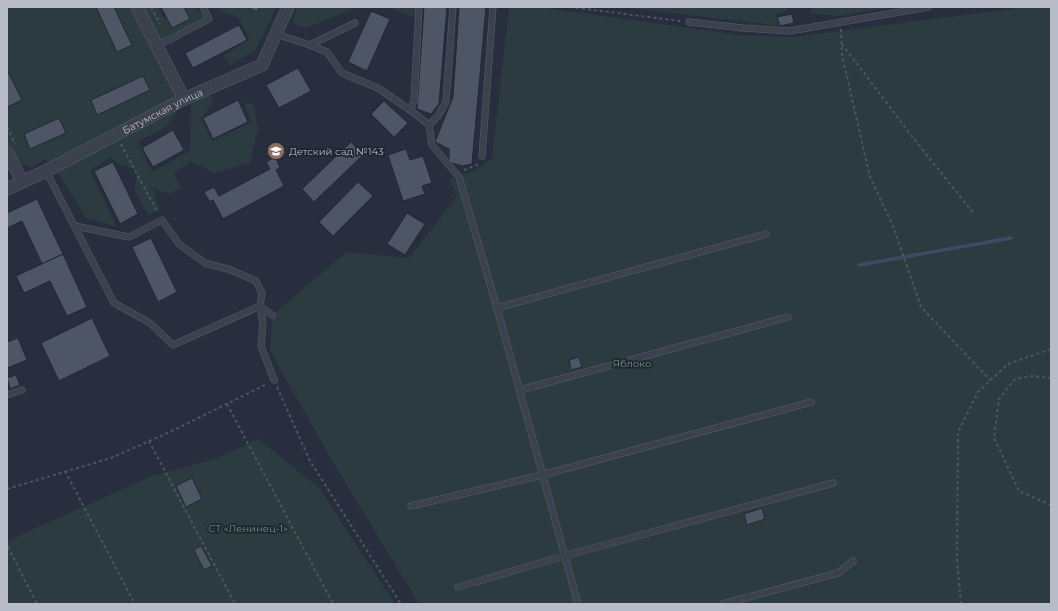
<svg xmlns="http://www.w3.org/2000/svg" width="1058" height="611" viewBox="0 0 1058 611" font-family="Montserrat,sans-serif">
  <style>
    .green { fill: #2b3b3f }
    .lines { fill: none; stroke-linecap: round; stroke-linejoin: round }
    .stream { stroke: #404a64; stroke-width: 3.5 }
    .building { fill: #4e5565; stroke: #222734 }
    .lane-casing { stroke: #595e6b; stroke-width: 7 }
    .street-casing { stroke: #595e6b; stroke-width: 13 }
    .path { stroke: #4a585d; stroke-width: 2; stroke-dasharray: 3 3; stroke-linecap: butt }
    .lane { stroke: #3b414d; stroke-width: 6 }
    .street { stroke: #3b414d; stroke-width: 12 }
    .labels { text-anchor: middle; stroke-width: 3.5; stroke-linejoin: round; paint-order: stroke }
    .street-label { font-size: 10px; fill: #b8bcc8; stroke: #202532 }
    .poi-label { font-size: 10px; fill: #b8bcc8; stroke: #202532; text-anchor: start }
    .park-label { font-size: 10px; fill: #71967e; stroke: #202532 }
  </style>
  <rect width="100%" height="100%" fill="#282e3d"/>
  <g class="green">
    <polygon points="7,7 158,7 164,19 187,7 195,7 205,17 173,44 152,40 171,81 176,113 166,127 138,141 152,172 190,151 191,102 207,93 214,100 201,119 213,141 251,122 244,102 254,105 258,130 250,163 215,173 191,161 174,173 181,189 169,194 153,188 160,210 148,215 135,191 137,170 119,164 110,157 90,171 117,227 86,218 60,176 45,159 31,168 17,161 7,142"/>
    <polygon points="219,7 277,7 255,51 230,65 224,56 249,39 238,17 221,12"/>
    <polygon points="298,7 358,7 306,28 292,23"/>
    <polygon points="388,7 415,7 415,18"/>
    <path d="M509,7H538L740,35L792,37L1026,7H1051V604H419L332,461L270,351L272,315L347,252L409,258L457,196L449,179C469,175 476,171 492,158Z"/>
    <polygon points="620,7 788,7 789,9 781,14 776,13 780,26"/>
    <polygon points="811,7 893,7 840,16 811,14"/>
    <polygon points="259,439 320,489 395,604 7,604 7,541 152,476 215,459"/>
  </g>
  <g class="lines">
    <polyline class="stream" points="859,265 1011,238"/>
  </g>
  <g class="building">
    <polygon points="96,7 114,7 132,45 117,52"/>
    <polygon points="161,7 184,7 190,19 172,28"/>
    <polygon points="247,7 259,7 257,12"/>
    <polygon points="424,7 447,7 439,104 431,114 417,109"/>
    <polygon points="459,7 486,7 472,164 462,166 449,162 449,149 435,142 453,97"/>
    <polygon points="371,11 390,19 367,71 348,62"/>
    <polygon points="792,14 794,23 780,26 777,17"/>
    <polygon points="239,25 247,40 193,68 185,53"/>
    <polygon points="298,68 311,91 279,108 266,85"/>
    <polygon points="7,70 22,100 7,107"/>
    <polygon points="143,76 150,90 97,115 91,100"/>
    <polygon points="238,100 248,122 213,139 203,118"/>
    <polygon points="384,101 408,123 394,137 371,114"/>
    <polygon points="59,118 66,133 30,149 24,134"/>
    <polygon points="173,130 184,150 153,167 142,148"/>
    <polygon points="351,142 363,155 314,202 302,189"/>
    <polygon points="406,149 410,160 423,156 432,183 422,186 425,194 403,201 388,155"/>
    <polygon points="275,157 280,167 276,170 284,186 223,219 213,200 210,202 204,192 214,187 219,196 270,169 266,162"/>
    <polygon points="113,162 138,214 120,224 94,171"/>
    <polygon points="358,182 373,196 333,236 319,222"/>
    <polygon points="37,199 63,254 42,264 22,221 7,228 7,213"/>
    <polygon points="407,213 425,224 405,255 387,244"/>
    <polygon points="151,238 177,292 158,302 132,247"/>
    <polygon points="63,254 87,307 67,316 50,281 24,293 16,276"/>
    <polygon points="92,318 110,356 59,381 41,343"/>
    <polygon points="18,338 27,360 7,368 7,342"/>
    <polygon points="579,357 582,367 571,370 569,360"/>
    <polygon points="16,375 20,385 10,389 7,378"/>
    <polygon points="192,478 202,499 186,507 176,486"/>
    <polygon points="762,508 765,519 747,525 744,514"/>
    <polygon points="201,546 212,566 204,570 194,550"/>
  </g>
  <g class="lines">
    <defs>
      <g id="lane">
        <polyline points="689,22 743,28 790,31 928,7"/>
        <polyline points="276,34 310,45 327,52 342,73 378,88 410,110 429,125 432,145 459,177 497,308 578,604"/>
        <polyline points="310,45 355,23"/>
        <polyline points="157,46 209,19 203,7"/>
        <polyline points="410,110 414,101 419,7"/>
        <polyline points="429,125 438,116 446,102 453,7"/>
        <polyline points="482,156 493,7"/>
        <polyline points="46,171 114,303 150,323 173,345 260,306"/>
        <polyline points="75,226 129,237 162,220 179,244 205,263 231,270 256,281 262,293 260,306 263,324 261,346 274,380"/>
        <polyline points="260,306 272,315"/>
        <polyline points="497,308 766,234"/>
        <polyline points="520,390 788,317"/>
        <polyline points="7,395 22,390"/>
        <polyline points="411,506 542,475 811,402"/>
        <polyline points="458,587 564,556 833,483"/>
        <polyline points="723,604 838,573 853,561"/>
      </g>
      <g id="street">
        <polyline points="137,7 184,99"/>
        <polyline points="7,152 22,181"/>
        <path id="s1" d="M7,189L46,171L184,99L262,65L288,7"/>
      </g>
    </defs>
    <use href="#lane" class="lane-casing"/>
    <use href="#street" class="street-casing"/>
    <g class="path">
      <polyline points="151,7 160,24"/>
      <polyline points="570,7 681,21"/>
      <polyline points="841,29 842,55 870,177 893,226 921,307 990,380"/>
      <polyline points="842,44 914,139 974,214"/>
      <polyline points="7,127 15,144"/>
      <polyline points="121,144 158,213"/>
      <polyline points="464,170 477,165 479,162"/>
      <polyline points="1051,378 1032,376 1015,379 999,399 994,438 1019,491 1051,505"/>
      <polyline points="277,387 310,461 401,604"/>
      <polyline points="227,404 333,604"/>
      <polyline points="149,441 235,604"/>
      <polyline points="65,471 135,604"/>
      <polyline points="7,489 111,458 172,431 267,384"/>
      <polyline points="8,547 37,604"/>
      <polyline points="961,604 957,559 958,432 978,392 1008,364 1051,349"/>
    </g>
    <use href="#lane" class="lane"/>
    <use href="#street" class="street"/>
  </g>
  <defs>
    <symbol id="school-disc" viewBox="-11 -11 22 22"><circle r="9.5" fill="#8d6e63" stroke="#202532"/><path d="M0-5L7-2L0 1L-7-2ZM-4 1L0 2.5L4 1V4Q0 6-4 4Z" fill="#fff"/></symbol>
  </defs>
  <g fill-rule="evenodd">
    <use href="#school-disc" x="266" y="141" width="20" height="20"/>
  </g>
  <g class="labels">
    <g class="street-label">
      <text dy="4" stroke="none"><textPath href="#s1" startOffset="174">Батумская улица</textPath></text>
    </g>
    <g class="poi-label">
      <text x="289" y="155">Детский сад №143</text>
    </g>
    <g class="park-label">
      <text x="632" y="367">Яблоко</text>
      <text x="248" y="532">СТ «Ленинец-1»</text>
    </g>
  </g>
  <rect width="1058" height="611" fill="none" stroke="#b8bcc8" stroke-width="16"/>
</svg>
